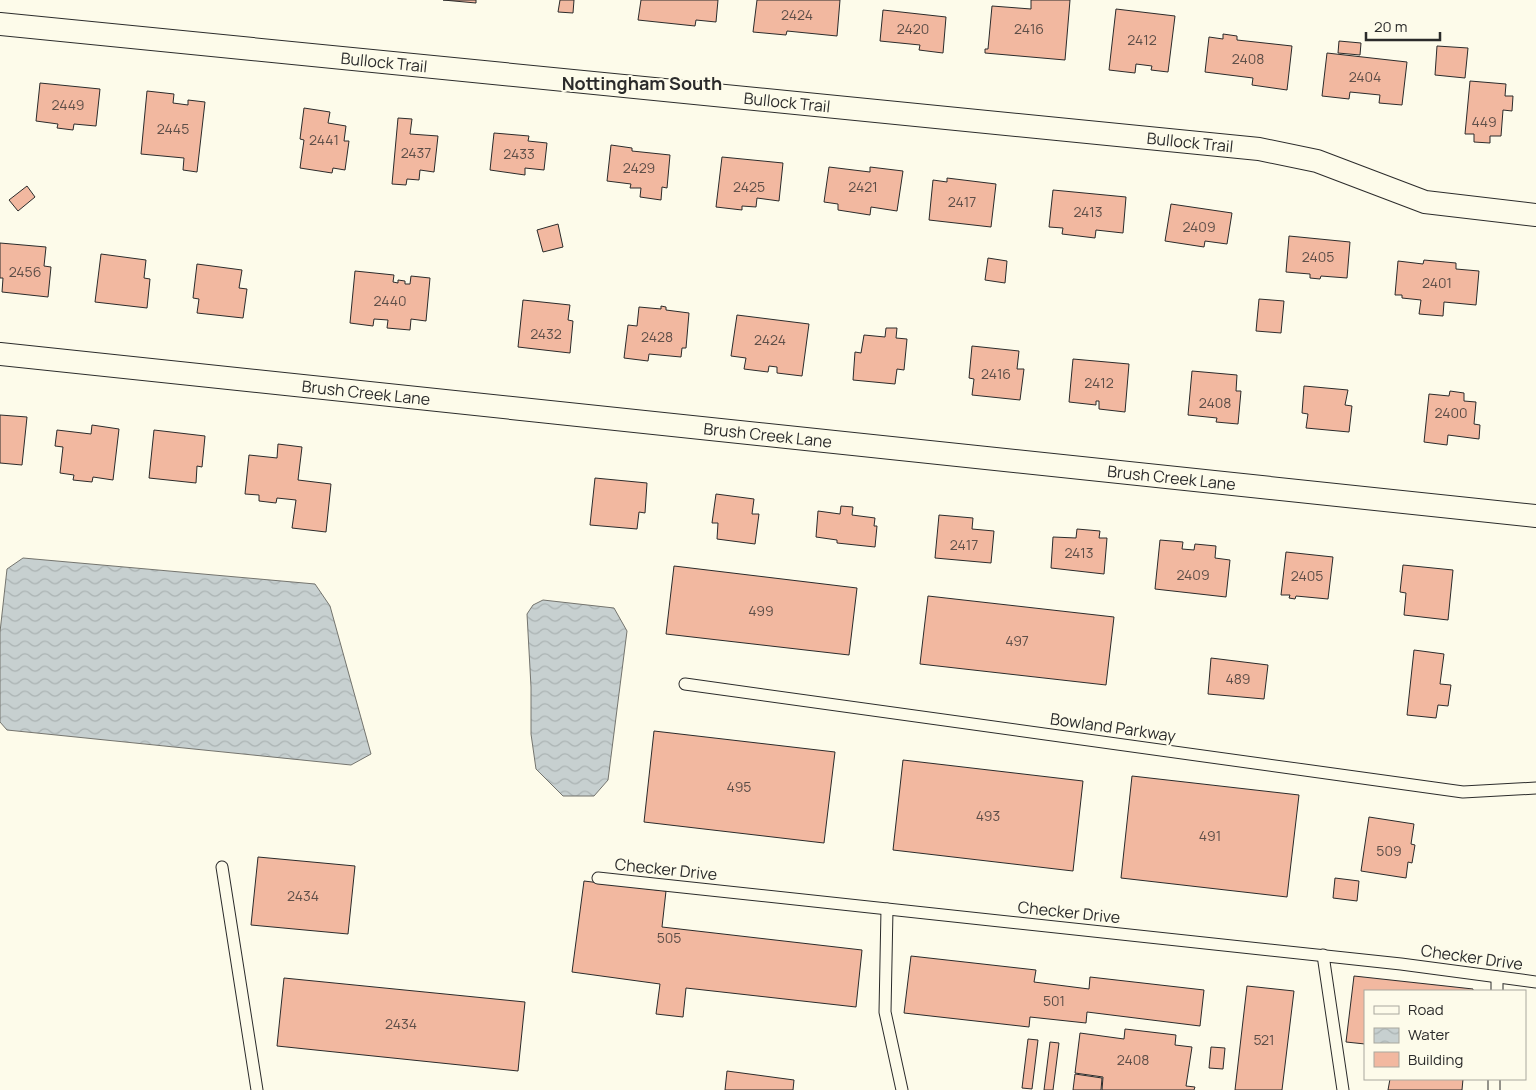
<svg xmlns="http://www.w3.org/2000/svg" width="1536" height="1090" viewBox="0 0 1536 1090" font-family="Manrope,sans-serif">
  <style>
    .water { fill: url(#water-waves); stroke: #74746e }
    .building { fill: #f2b8a0; stroke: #2b2b2b }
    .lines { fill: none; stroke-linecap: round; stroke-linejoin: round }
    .service-casing { stroke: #2b2b2b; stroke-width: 13 }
    .minor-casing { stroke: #2b2b2b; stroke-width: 24 }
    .service { stroke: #fdfbea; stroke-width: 11 }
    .minor { stroke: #fdfbea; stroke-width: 22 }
    .labels { text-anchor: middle; stroke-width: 4; stroke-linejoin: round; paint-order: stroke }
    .number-label { font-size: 14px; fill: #5d4e48 }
    .street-label { font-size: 16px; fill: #2b2b2b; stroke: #fdfbea }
    .neighbourhood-label { font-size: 18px; font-weight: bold; fill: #2b2b2b; stroke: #fdfbea }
  </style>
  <defs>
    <pattern id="water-waves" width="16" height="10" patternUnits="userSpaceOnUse" patternTransform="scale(1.25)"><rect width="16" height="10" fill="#c7d0d0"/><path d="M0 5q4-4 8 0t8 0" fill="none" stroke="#abb3b3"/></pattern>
  </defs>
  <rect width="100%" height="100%" fill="#fdfbea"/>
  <g class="water">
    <polygon points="23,558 315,584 330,606 371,754 351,765 7,730 0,722 0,632 7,569"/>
    <polygon points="543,600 614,608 627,631 608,780 594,796 563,796 536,769 531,734 531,687 527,614 533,605"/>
  </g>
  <g class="building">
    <polygon points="443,0 476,0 476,3"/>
    <polygon points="560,0 574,0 573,13 558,12"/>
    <polygon points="641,0 718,0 716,22 696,20 695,26 638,20"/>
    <polygon points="757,0 840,0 837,36 787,31 786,35 753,32"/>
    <polygon points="1031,0 1070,0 1065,60 985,53 985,49 988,49 992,6 1031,9"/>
    <polygon points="1116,9 1175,16 1168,72 1151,70 1152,66 1136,64 1135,73 1109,70"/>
    <polygon points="883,10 946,17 943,53 919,50 920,45 880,41"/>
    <polygon points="1223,34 1237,36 1237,40 1292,46 1287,90 1252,85 1253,78 1205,72 1209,37 1223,39"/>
    <polygon points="1339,41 1361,43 1360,55 1338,53"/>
    <polygon points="1437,46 1468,48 1465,78 1435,75"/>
    <polygon points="1327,53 1407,62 1402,105 1379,103 1380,95 1350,92 1349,99 1322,96"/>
    <polygon points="1470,81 1506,84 1505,96 1513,96 1512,111 1503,110 1501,136 1490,136 1490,143 1474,142 1474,134 1465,134"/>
    <polygon points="40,83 100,89 96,126 74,124 73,130 57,128 58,124 36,121"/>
    <polygon points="147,91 174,94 173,103 188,105 188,100 205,102 197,172 183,170 184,158 141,154"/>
    <polygon points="304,108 330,112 328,123 346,126 344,141 349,141 345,170 333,168 332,173 300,168 304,140 300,139"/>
    <polygon points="398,118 412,119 410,134 438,136 434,172 420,170 419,180 407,179 406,185 392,184"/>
    <polygon points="494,133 529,136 528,141 547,143 544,170 525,168 525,175 490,170"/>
    <polygon points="611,145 632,148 632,151 670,155 667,188 662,187 661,200 640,197 641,188 630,188 631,184 607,181"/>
    <polygon points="722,157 783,163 779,201 757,198 756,207 742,206 742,210 716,207"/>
    <polygon points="829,167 870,172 870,167 903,171 897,211 871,207 870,215 838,210 838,204 824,202"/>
    <polygon points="947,178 996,184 991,227 929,220 933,180 947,182"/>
    <polygon points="27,186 35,197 18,211 9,200"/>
    <polygon points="1053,190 1126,197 1123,233 1096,230 1095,238 1062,234 1063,228 1049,227"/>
    <polygon points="1171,204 1232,213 1227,244 1205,241 1204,247 1165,241"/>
    <polygon points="558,224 563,247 543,252 537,230"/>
    <polygon points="1289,236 1350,242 1347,278 1321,276 1320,279 1310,278 1310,274 1286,272"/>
    <polygon points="0,243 46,247 44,266 51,267 48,297 2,292 3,278 0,278"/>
    <polygon points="101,254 146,260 144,278 150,279 147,308 95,302"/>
    <polygon points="988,258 1007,261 1005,283 985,280"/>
    <polygon points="1424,260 1456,263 1456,269 1479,271 1476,305 1444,302 1443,316 1419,314 1421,300 1402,298 1402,295 1395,295 1398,261 1423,264"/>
    <polygon points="197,264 242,270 239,288 247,289 243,318 197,313 199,299 193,298"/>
    <polygon points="355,271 394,275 393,282 398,283 398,280 405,281 405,284 410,284 411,276 430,278 426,321 411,319 410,330 387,328 388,320 374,319 373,326 350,323"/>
    <polygon points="1259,299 1284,301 1281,333 1256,331"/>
    <polygon points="523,300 570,305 568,320 573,321 570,353 518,347"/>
    <polygon points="661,306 666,307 666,310 689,313 686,348 682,348 681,357 649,354 648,361 624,358 628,325 637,326 639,307 661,309"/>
    <polygon points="737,315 809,324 802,376 777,373 777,367 769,366 768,372 744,369 746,358 731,356"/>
    <polygon points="886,328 897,328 896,338 907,339 904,370 897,369 895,384 853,380 855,352 861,353 864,335 885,337"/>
    <polygon points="972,346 1019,351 1017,369 1024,369 1020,400 972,395 974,379 969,378"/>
    <polygon points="1073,359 1129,364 1125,412 1099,409 1099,401 1096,401 1096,405 1069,402"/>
    <polygon points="1192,371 1237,375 1236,391 1241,391 1238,424 1216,422 1217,418 1188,415"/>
    <polygon points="1304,386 1348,390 1345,405 1352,406 1349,432 1306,428 1308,414 1302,413"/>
    <polygon points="1450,391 1464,393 1464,401 1476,402 1474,424 1480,425 1479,439 1448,435 1447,445 1424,442 1429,394 1449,396"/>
    <polygon points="0,415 27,417 22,465 0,463"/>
    <polygon points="92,425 119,429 113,480 93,477 92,482 73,480 74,475 60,473 63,447 55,446 57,430 91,434"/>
    <polygon points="154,430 205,436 202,467 197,466 196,483 149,478"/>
    <polygon points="278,444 302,447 298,480 331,484 326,532 292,528 296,500 277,498 276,503 259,501 259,495 245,494 249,455 277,458"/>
    <polygon points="595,478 647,483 645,513 639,512 637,529 590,525"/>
    <polygon points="716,494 754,499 752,514 759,514 755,544 717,539 718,523 712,523"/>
    <polygon points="841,506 853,507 852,515 875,518 874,526 877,526 875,547 837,543 837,540 816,537 818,511 840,514"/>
    <polygon points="939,515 973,518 972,529 994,531 991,563 935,558"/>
    <polygon points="1077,529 1100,531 1099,538 1107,538 1104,574 1051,568 1053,537 1076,538"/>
    <polygon points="1160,540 1183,542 1182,549 1194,550 1195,544 1216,546 1215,558 1230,560 1226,597 1155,589"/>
    <polygon points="1286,552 1333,557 1328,599 1296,596 1295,599 1289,598 1290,595 1281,595"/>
    <polygon points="1403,565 1453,570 1448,620 1404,615 1406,593 1400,592"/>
    <polygon points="674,566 857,588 849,655 666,634"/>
    <polygon points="928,596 1114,617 1106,685 920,664"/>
    <polygon points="1414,650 1444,654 1440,684 1451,685 1448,706 1438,705 1436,718 1407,715"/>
    <polygon points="1211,658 1268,665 1264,699 1208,694"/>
    <polygon points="654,731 835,752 824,843 644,822"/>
    <polygon points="903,760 1083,781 1073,871 893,850"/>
    <polygon points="1132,776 1299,795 1287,897 1121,878"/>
    <polygon points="1369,817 1414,824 1411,844 1415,845 1412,863 1408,862 1406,878 1361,871"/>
    <polygon points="258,857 355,866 348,934 251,925"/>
    <polygon points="1335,878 1359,881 1357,901 1333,898"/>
    <polygon points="584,881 666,891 662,927 862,950 856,1007 686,988 683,1017 656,1014 660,984 572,972"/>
    <polygon points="911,956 1036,970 1034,982 1089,989 1090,977 1204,990 1200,1026 1087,1012 1086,1023 1030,1017 1029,1027 904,1013"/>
    <polygon points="1354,976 1473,989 1473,991 1365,991 1365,1044 1346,1042"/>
    <polygon points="284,978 525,1002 518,1071 277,1046"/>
    <polygon points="1247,986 1294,991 1282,1090 1235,1090"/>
    <polygon points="1125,1029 1176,1035 1175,1045 1192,1047 1186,1086 1195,1087 1194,1090 1102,1090 1103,1077 1075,1073 1080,1033 1124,1039"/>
    <polygon points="1028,1039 1038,1040 1032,1089 1022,1088"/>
    <polygon points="1050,1042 1059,1043 1053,1090 1044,1090"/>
    <polygon points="1211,1047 1225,1048 1223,1069 1209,1068"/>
    <polygon points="727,1071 794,1080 793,1090 725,1090"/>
    <polygon points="1075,1074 1102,1078 1101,1090 1073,1090"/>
    <polygon points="1390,1079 1463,1079 1462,1090 1388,1090"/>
  </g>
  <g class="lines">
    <defs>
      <g id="service">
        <polyline points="685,684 1463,792 1536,788"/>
        <polyline points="222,867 257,1090"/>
        <polyline points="598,878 1401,964 1536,982"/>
        <polyline points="887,909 885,1012 902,1090"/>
        <polyline points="1323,955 1343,1090"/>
        <polyline points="1497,991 1497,977"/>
        <polyline points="1494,1090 1494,1079"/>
      </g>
      <g id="minor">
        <path id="s1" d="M0,24L1259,149L1317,161L1425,202L1536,215"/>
        <path id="s2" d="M0,354L1536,516"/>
      </g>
    </defs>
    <use href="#service" class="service-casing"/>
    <use href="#minor" class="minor-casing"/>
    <use href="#service" class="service"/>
    <use href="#minor" class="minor"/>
  </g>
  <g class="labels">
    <g class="number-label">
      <text x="797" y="20">2424</text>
      <text x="913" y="34">2420</text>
      <text x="1029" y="34">2416</text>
      <text x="1142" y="45">2412</text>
      <text x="1248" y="64">2408</text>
      <text x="1365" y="82">2404</text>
      <text x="68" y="110">2449</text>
      <text x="1484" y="127">449</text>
      <text x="173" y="134">2445</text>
      <text x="324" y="145">2441</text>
      <text x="416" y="158">2437</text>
      <text x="519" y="159">2433</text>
      <text x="639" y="173">2429</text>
      <text x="749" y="192">2425</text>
      <text x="863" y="192">2421</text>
      <text x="962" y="207">2417</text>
      <text x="1088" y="217">2413</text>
      <text x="1199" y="232">2409</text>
      <text x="1318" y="262">2405</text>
      <text x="25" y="277">2456</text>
      <text x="1437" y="288">2401</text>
      <text x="390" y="306">2440</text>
      <text x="546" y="339">2432</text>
      <text x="657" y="342">2428</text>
      <text x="770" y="345">2424</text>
      <text x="996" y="379">2416</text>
      <text x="1099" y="388">2412</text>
      <text x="1215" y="408">2408</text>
      <text x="1451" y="418">2400</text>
      <text x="964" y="550">2417</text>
      <text x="1079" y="558">2413</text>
      <text x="1193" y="580">2409</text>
      <text x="1307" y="581">2405</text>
      <text x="761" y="616">499</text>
      <text x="1017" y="646">497</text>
      <text x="1238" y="684">489</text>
      <text x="739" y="792">495</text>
      <text x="988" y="821">493</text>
      <text x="1210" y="841">491</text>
      <text x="1389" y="856">509</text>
      <text x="303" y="901">2434</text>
      <text x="669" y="943">505</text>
      <text x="1054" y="1006">501</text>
      <text x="401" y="1029">2434</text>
      <text x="1264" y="1045">521</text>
      <text x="1133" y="1065">2408</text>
    </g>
    <g class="street-label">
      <text dy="6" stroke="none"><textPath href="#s1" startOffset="386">Bullock Trail</textPath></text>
      <text dy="6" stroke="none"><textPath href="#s1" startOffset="791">Bullock Trail</textPath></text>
      <text dy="6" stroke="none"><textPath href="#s1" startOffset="1196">Bullock Trail</textPath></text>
      <text dy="6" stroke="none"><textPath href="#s2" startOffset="368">Brush Creek Lane</textPath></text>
      <text dy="6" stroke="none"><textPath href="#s2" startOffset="772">Brush Creek Lane</textPath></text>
      <text dy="6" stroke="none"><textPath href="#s2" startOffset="1178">Brush Creek Lane</textPath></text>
      <text transform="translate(1113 727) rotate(8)" y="6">Bowland Parkway</text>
      <text transform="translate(666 869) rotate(6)" y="6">Checker Drive</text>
      <text transform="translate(1069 912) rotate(6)" y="6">Checker Drive</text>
      <text transform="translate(1472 957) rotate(8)" y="6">Checker Drive</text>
    </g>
    <g class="neighbourhood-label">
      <text x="642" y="90">Nottingham South</text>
    </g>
  </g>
  <rect x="1364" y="990" width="162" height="90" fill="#fdfbea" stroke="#a9a89e"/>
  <rect x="1374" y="1006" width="25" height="8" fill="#fdfbea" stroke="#a9a89e"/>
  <text x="1408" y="1015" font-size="15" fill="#2b2b2b">Road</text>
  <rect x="1374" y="1028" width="25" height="15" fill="url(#water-waves)" stroke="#a9a89e"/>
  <text x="1408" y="1040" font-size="15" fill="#2b2b2b">Water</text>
  <rect x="1374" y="1052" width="25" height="15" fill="#f2b8a0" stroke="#a9a89e"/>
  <text x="1408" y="1065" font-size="15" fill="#2b2b2b">Building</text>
  <path d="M1366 32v8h74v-8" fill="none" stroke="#2b2b2b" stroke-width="2.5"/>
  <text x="1374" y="32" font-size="15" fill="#2b2b2b" stroke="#fdfbea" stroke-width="4" paint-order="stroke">20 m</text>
</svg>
